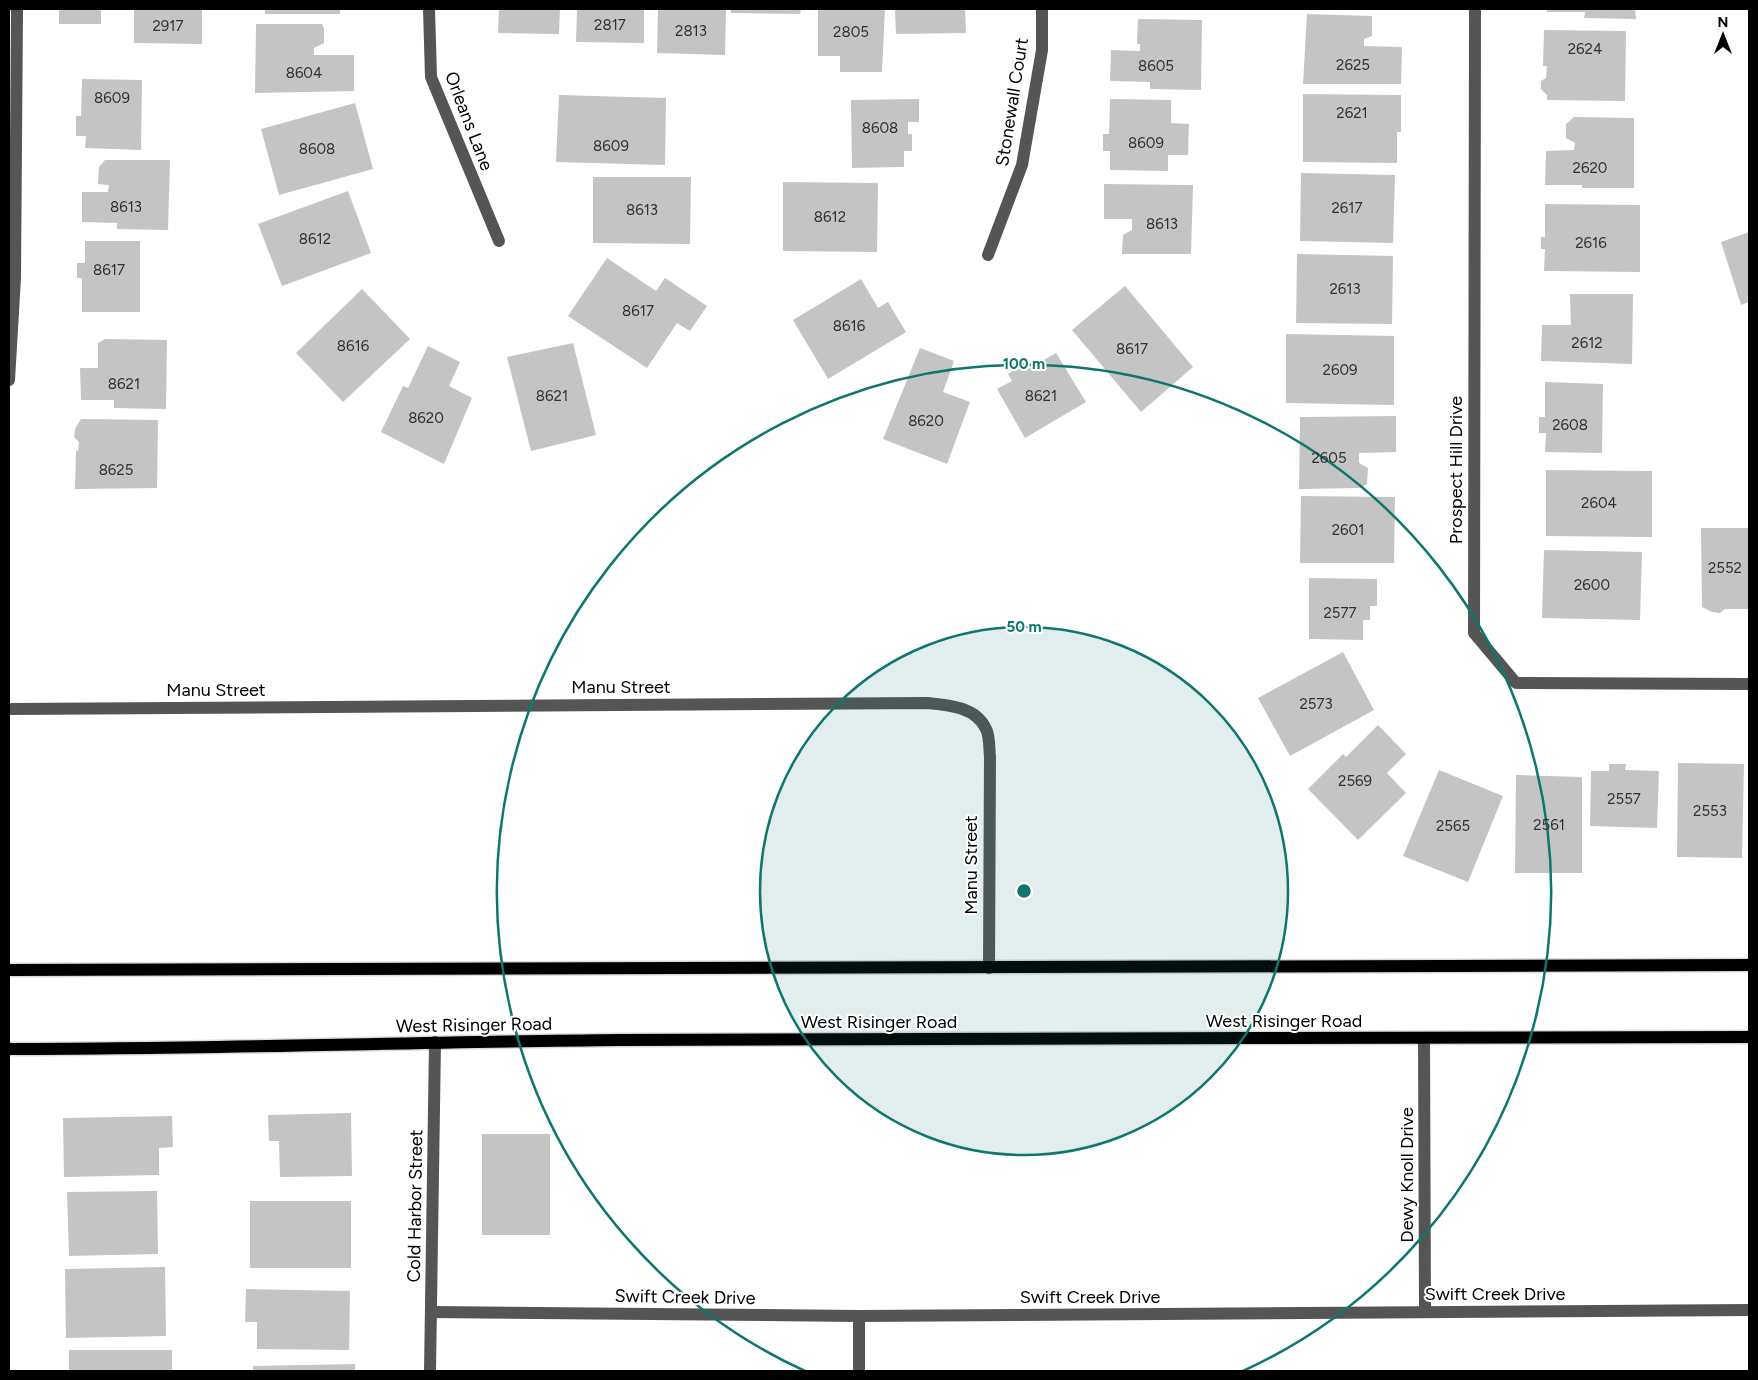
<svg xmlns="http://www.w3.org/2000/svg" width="1758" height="1380" viewBox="0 0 1758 1380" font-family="Figtree,sans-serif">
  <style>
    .building { fill: #c4c4c4 }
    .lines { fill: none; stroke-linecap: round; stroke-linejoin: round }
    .major-casing { stroke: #dbdbdb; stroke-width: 15 }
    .minor { stroke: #555; stroke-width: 12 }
    .major { stroke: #000; stroke-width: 12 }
    .ring { fill: none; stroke: #0f766e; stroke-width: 2.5 }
    .labels { text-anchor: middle; stroke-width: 4; stroke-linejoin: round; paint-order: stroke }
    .number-label { font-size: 15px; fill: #313131 }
    .street-label { font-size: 18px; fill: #000; stroke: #fff }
    .centre { fill: #0f766e; stroke: #fff; stroke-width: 2.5 }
    .ring-label { font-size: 15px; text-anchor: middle; font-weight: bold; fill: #0f766e; stroke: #fff; stroke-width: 4; stroke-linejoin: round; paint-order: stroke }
  </style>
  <rect width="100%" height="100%" fill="#fff"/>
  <g class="building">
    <rect x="59" y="9" width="42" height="15"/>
    <polygon points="134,9 202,9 202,44 134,43"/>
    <rect x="265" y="9" width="75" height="5"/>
    <polygon points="499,9 560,9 559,34 498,33"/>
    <polygon points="577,9 644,9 644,43 576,42"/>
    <polygon points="658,9 726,9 725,55 657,53"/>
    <polygon points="731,9 801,9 800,14 731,13"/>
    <polygon points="818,9 885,9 882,72 840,72 840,56 818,56"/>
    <polygon points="895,9 965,9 966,33 896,34"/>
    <polygon points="1547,9 1635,9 1636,19 1584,18 1585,12 1547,12"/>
    <polygon points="1307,14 1372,16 1372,36 1364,39 1364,46 1402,47 1401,84 1303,84"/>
    <polygon points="1138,19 1202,20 1201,90 1150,89 1150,82 1110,81 1111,50 1140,51 1140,44 1137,44"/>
    <polygon points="256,24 322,24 324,28 324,43 314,48 314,55 354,55 354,91 255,93"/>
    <polygon points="1544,30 1626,31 1625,101 1547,100 1547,95 1541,89 1541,81 1546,78 1547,66 1543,66"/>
    <polygon points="82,79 142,80 141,150 85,148 86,136 76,136 76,116 81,116"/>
    <polygon points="1303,94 1401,95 1401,132 1397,132 1397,163 1303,162"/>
    <polygon points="559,95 666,98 665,165 556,162"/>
    <polygon points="919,99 919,122 908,122 908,134 912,134 912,151 904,151 904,167 852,168 851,100"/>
    <polygon points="1110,99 1171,100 1171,123 1189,124 1188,155 1168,155 1168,171 1110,170 1110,151 1103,151 1103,134 1109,134"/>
    <polygon points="355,103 373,169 279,195 261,129"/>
    <polygon points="1574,117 1634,118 1634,188 1582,188 1582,185 1545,185 1546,151 1574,150 1575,143 1566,138 1566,124"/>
    <polygon points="105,160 170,160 168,230 117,229 117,223 82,222 82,192 108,192 109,185 98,184 99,167"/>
    <polygon points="1301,173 1395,175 1393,243 1300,241"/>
    <polygon points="593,177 691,177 690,244 593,243"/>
    <polygon points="783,182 878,183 877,252 783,251"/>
    <polygon points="1104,184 1193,185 1191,254 1122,254 1123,235 1132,230 1132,219 1104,219"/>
    <polygon points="348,191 371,253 282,286 258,224"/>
    <polygon points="1545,204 1640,205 1640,272 1544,271 1545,249 1541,249 1541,237 1545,237"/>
    <polygon points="1749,232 1749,302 1741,305 1721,242"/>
    <polygon points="85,241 140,241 140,312 82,312 82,278 77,278 77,263 85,263"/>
    <polygon points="1297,254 1393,256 1392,324 1296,323"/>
    <polygon points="607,258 656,291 665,278 707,306 690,331 677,323 647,368 568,316"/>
    <polygon points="861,279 878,308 888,302 906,332 828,379 793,320"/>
    <polygon points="1125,286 1193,367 1141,412 1072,330"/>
    <polygon points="362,289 410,339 343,402 296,353"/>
    <polygon points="1570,294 1633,294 1632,364 1541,361 1542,325 1571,325"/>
    <polygon points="1286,334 1394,336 1394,405 1286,403"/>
    <polygon points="105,339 167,340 166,409 114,408 114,400 81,400 80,368 98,368 98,343"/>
    <polygon points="573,343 596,435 531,451 507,357"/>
    <polygon points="428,346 460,362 449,386 472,398 444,464 381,432 403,386 408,388"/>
    <polygon points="920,348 954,361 943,392 970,402 947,464 883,439"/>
    <polygon points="1056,353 1086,402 1025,438 997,389 1012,381 1008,374 1022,365 1025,371"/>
    <polygon points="1545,382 1603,384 1602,453 1545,452 1546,433 1539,433 1539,417 1545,417"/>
    <polygon points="1396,416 1396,452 1359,453 1359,463 1368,468 1367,484 1360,488 1299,489 1300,417"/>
    <polygon points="81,419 158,420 157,488 75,489 76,451 78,451 79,442 74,437 75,429"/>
    <polygon points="1546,470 1652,471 1652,537 1546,536"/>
    <polygon points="1301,496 1395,497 1394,563 1300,563"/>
    <polygon points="1701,528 1749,528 1749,609 1725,609 1720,613 1712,612 1702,607"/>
    <polygon points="1544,550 1642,552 1640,620 1542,618"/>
    <polygon points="1309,578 1377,579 1377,606 1370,606 1370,620 1363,620 1363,640 1309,639"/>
    <polygon points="1343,652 1374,710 1290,756 1258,698"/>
    <polygon points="1378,725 1406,754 1387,773 1406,793 1358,840 1308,789 1343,754 1346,757"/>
    <polygon points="1678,763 1744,764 1742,858 1677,857"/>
    <polygon points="1609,764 1626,764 1625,770 1659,771 1657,828 1590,826 1591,771 1609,771"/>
    <polygon points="1439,770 1503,796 1468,882 1403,856"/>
    <polygon points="1516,775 1582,777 1582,873 1515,873"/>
    <polygon points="351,1113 352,1176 280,1177 279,1141 269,1141 268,1115"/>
    <polygon points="172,1116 173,1147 159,1148 159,1175 64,1177 63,1118"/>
    <rect x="482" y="1134" width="68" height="101"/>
    <polygon points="157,1191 158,1254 69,1256 67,1192"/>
    <rect x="250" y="1201" width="101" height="67"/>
    <polygon points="165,1267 166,1336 66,1338 65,1269"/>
    <polygon points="246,1289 350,1291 349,1350 257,1349 257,1322 245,1322"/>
    <rect x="69" y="1350" width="103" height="21"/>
    <polygon points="355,1364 355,1371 253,1371 253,1366"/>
  </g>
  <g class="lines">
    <defs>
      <g id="major">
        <polyline points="9,970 1749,965"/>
        <path d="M9,1049C213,1049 417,1042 621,1040C997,1037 1373,1039 1749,1037"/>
      </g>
    </defs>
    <use href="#major" class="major-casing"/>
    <g class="minor">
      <polyline points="429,9 431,77 499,241"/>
      <polyline points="1475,9 1474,633 1516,683 1749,684"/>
      <polyline points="988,255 1022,165 1042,50 1042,9"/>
      <polyline points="9,380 15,278 17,9"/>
      <path d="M9,709L928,703C949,705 976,707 986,729C990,736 989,749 990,757L989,968"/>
      <polyline points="1424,1039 1425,1312"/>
      <polyline points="431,1312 859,1316 1749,1310"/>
      <polyline points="859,1316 859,1371"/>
      <polyline points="430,1371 435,1042"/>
    </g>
    <use href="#major" class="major"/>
  </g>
  <circle cx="1024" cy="891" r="264" fill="#0f766e" fill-opacity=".12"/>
  <g class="ring">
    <circle cx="1024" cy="891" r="264"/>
    <path d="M805 1371A527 527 0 1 1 1243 1371"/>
  </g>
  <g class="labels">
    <g class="number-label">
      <text x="610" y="30">2817</text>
      <text x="168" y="31">2917</text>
      <text x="691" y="36">2813</text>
      <text x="851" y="37">2805</text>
      <text x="1585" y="54">2624</text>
      <text x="1353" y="70">2625</text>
      <text x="1156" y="71">8605</text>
      <text x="304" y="78">8604</text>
      <text x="112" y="103">8609</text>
      <text x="1352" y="118">2621</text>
      <text x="880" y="133">8608</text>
      <text x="1146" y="148">8609</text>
      <text x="611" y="151">8609</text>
      <text x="317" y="154">8608</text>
      <text x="1590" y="173">2620</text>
      <text x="126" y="212">8613</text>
      <text x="1347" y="213">2617</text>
      <text x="642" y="215">8613</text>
      <text x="830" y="222">8612</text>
      <text x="1162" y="229">8613</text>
      <text x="315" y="244">8612</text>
      <text x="1591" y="248">2616</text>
      <text x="109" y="275">8617</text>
      <text x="1345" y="294">2613</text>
      <text x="638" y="316">8617</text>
      <text x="849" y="331">8616</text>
      <text x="1587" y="348">2612</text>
      <text x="353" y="351">8616</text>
      <text x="1132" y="354">8617</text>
      <text x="1340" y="375">2609</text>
      <text x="124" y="389">8621</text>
      <text x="552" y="401">8621</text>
      <text x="1041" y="401">8621</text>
      <text x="426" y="423">8620</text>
      <text x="926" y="426">8620</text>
      <text x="1570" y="430">2608</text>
      <text x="1329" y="463">2605</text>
      <text x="116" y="475">8625</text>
      <text x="1599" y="508">2604</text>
      <text x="1348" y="535">2601</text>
      <text x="1725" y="573">2552</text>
      <text x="1592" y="590">2600</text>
      <text x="1340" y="618">2577</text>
      <text x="1316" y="709">2573</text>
      <text x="1355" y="786">2569</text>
      <text x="1624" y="804">2557</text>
      <text x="1710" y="816">2553</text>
      <text x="1549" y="830">2561</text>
      <text x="1453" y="831">2565</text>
    </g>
    <g class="street-label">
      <text transform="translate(1012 102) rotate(-81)" y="6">Stonewall Court</text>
      <text transform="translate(469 121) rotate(69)" y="6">Orleans Lane</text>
      <text transform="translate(1456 470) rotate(-90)" y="6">Prospect Hill Drive</text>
      <text x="621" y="693">Manu Street</text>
      <text x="216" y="696">Manu Street</text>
      <text transform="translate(971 865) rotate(-90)" y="6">Manu Street</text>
      <text x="1284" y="1027">West Risinger Road</text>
      <text x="879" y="1028">West Risinger Road</text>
      <text transform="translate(474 1025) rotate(-1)" y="6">West Risinger Road</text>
      <text transform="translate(1407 1175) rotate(-90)" y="6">Dewy Knoll Drive</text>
      <text transform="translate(415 1206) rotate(-89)" y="6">Cold Harbor Street</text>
      <text x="1495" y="1300">Swift Creek Drive</text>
      <text transform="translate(685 1297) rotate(1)" y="6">Swift Creek Drive</text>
      <text x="1090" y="1303">Swift Creek Drive</text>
    </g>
  </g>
  <circle cx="1024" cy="891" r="8" class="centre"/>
  <g class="ring-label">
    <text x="1024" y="369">100 m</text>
    <text x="1024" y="632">50 m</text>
  </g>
  <rect width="1758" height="1380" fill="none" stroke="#000000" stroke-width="20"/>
  <g transform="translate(1723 35)" stroke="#ffffff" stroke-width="4" paint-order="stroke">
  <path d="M0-4L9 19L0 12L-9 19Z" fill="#000000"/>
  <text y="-8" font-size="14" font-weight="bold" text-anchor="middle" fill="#000000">N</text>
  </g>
</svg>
